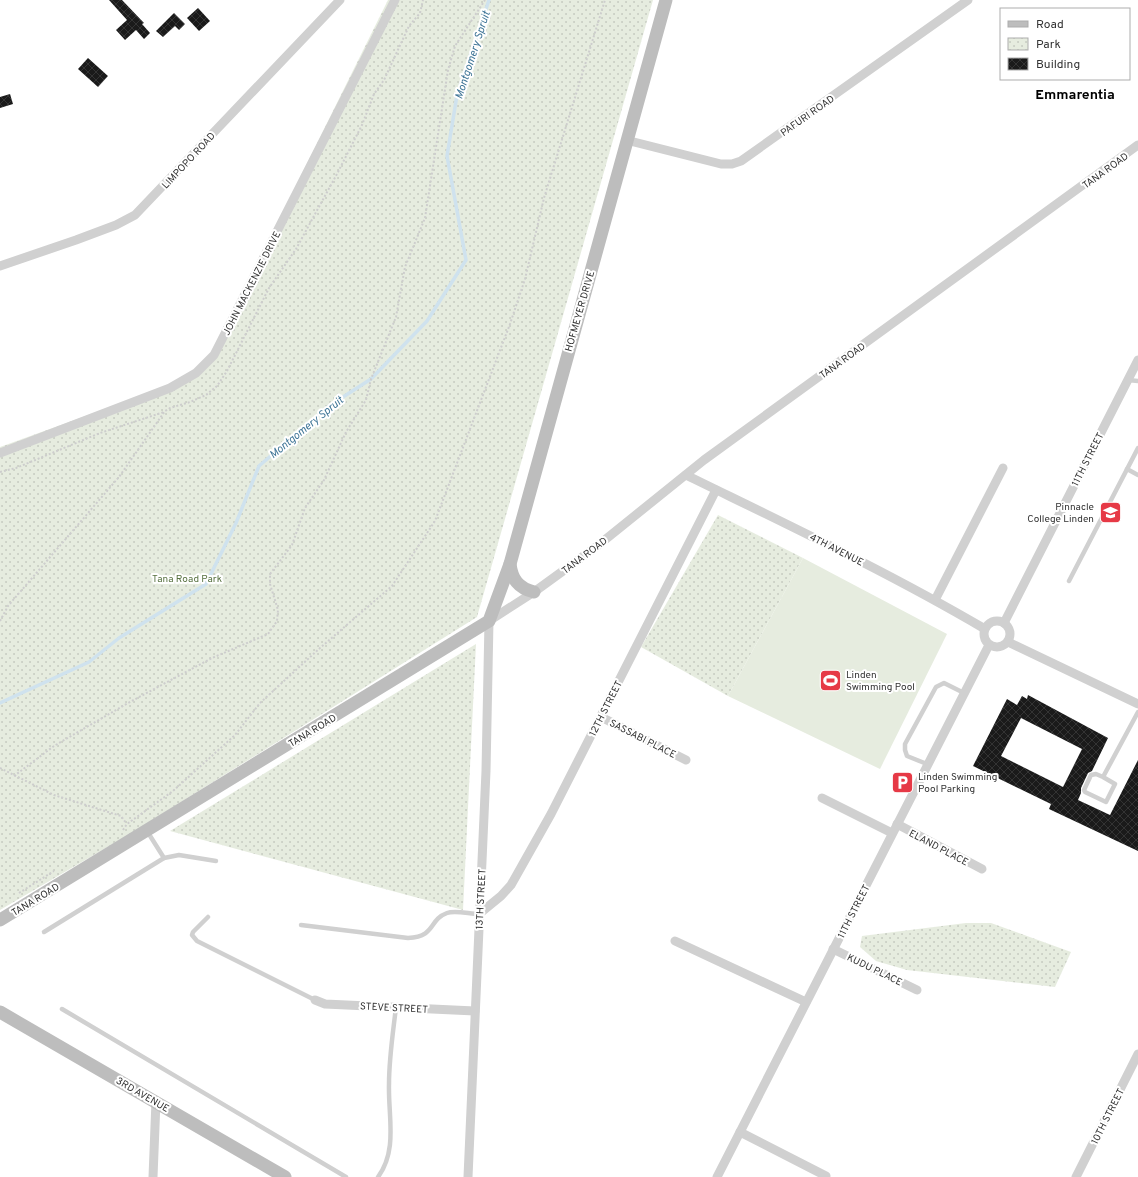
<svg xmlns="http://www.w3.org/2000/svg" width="1138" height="1177" viewBox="0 0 1138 1177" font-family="Overpass,sans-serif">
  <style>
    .park { fill: url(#park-dots) }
    .pitch { fill: #e6ecdf }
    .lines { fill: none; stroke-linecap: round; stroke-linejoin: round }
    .stream { stroke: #cfe2ee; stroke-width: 3.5 }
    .building { fill: url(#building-cross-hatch); fill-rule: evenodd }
    .path { stroke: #cdcdcd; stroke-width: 2; stroke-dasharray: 2 2; stroke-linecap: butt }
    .service { stroke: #d0d0d0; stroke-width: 4.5 }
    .minor { stroke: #d0d0d0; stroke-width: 9 }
    .secondary { stroke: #bdbdbd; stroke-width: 13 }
    .labels { text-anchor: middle; stroke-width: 4; stroke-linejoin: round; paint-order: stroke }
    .street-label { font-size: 10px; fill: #333; stroke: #fff }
    .poi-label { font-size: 10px; fill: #333; stroke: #fff; text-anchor: start }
    .park-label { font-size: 10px; fill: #56703f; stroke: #fff }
    .water-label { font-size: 11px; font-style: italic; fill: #3f7597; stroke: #fff }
    .district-label { font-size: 14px; font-weight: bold; fill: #000; stroke: #fff }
  </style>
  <defs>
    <pattern id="park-dots" width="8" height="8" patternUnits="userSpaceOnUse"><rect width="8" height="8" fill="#e6ecdf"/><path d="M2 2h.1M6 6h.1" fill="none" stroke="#c6cbc0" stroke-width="1.8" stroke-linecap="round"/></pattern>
    <pattern id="building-cross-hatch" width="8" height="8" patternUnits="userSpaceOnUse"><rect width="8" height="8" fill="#1a1a1a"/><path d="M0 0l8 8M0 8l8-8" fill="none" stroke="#333"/></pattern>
  </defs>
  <rect width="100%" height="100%" fill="#fff"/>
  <g class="park">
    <polygon points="388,0 653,0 477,617 133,832 0,910 0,447 174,384 211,357"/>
    <polygon points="718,515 803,558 728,696 641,647"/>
    <polygon points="476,644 463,910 170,831"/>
    <polygon points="966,923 991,923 1071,952 1055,987 907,970 876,961 860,947 862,936"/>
  </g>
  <polygon class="pitch" points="803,558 947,634 880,769 728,696"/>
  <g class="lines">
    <polyline class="stream" points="0,703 89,662 119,638 206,584 236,523 259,466 329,406 371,379 427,321 466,260 447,156 457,95 489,0"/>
  </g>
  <g class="building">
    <polygon points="109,0 122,0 144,23 142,24 150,33 144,39 136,30 125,40 116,30 127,20"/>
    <polygon points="198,8 210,21 199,31 187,18"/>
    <polygon points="174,13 185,24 179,30 175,26 163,37 156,31"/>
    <polygon points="88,58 108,76 98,87 78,69"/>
    <polygon points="10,94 13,104 0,108 0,97"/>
    <path d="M1028,695L1108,738L1092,771L1088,773L1081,788V793L1078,800L1110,815L1138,760V851L1049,809L1051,804L973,766L1007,699L1017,705L1022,696L1027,699ZM1021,718L1082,749L1063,787L1001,756Z"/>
  </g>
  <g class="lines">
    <g class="path">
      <polyline points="0,472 16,468 100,433 164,412"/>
      <polyline points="0,621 8,606 119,477 165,411 170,408 190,402 206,395 217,386 227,371 269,288 296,249 338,172 362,125 374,94 384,80 409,26 420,13 423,0"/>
      <polyline points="0,768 54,795 121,816 126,823"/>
      <polyline points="14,776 54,746 128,703 212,658 268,634 277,621 278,610 270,584 270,574 292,545 305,508 324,480 346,432 366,400 371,379 396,317 405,267 425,218 448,70 455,46 485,0"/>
      <polyline points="123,830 127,824 173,791 235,735 260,703 320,648 392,586 435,521 510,324 525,279 544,198 605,0"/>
      <polyline points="19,893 54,871"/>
    </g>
    <g class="service">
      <polyline points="1128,380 1138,381"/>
      <polyline points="1127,469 1138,475"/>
      <polyline points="1069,581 1138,448"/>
      <polyline points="927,764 907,756 905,750 905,744 936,687 944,683 964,693"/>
      <polyline points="1103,777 1096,774 1091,775 1084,790 1085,792 1106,802 1115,784 1103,777 1138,712"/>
      <polyline points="147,831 164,858"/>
      <polyline points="208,917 193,932 192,935 197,941 315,1000"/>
      <path d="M301,925L408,938C437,936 428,920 447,913C455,910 470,914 479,914"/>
      <polyline points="44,932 164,858 179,855 216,861"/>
      <polyline points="62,1009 346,1177"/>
      <path d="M378,1177C398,1150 388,1116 389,1084C389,1058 393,1033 396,1007"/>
    </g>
    <g class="minor">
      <polyline points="626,140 721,164 732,164 741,161 968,0"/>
      <polyline points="0,266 76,240 116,225 135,215 340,0"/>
      <polyline points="0,453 170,388 196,373 214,355 395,0"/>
      <path d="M686,475C786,524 888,572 985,629"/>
      <polyline points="935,600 1003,468"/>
      <circle cx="997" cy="634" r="13"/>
      <polyline points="1004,623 1138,360"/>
      <polyline points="1008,642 1138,704"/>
      <polyline points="601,717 686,760"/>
      <polyline points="822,798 892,833"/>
      <polyline points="897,824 982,869"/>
      <polyline points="479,914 501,896 511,885 551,814 716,490"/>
      <polyline points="675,941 806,1002"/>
      <polyline points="833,949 917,990"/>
      <polyline points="315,1000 325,1004 475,1011"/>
      <polyline points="740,1132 826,1176"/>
      <polyline points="153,1177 156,1101"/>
      <polyline points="468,1177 486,771 489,621 534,592 596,547 704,460 1138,145"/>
      <polyline points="717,1177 989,645"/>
      <polyline points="1076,1177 1138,1054"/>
    </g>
    <g class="secondary">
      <path d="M510,564C512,579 518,588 534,592"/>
      <polyline points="0,920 489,621 510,564 666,0"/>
      <polyline points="0,1012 285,1177"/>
    </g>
  </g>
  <defs>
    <symbol id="school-square" viewBox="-11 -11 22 22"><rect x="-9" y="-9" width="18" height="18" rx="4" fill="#e63946" stroke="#fff"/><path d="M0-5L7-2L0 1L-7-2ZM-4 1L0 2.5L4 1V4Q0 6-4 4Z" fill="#fff"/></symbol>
    <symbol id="stadium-square" viewBox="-11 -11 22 22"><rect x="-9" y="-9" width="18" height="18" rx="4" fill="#e63946" stroke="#fff"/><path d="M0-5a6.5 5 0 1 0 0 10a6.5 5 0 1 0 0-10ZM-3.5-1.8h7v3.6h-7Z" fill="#fff"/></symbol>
    <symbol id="parking-square" viewBox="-11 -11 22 22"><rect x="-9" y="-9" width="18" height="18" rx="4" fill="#e63946" stroke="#fff"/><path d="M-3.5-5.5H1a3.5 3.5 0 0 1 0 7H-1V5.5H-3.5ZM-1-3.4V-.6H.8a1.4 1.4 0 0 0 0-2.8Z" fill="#fff"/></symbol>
  </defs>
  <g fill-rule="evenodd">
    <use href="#school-square" x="1098" y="500" width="25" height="25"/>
    <use href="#stadium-square" x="818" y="668" width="25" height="25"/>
    <use href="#parking-square" x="890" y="770" width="25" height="25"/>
  </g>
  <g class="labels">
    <g class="street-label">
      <text transform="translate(807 115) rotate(-35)" y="4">PAFURI ROAD</text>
      <text transform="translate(188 160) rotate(-47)" y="4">LIMPOPO ROAD</text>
      <text transform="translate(1105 170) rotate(-36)" y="4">TANA ROAD</text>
      <text transform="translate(251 283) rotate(-63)" y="4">JOHN MACKENZIE DRIVE</text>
      <text transform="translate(579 311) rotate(-74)" y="4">HOFMEYER DRIVE</text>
      <text transform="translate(842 360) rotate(-36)" y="4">TANA ROAD</text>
      <text transform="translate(1087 459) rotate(-63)" y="4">11TH STREET</text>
      <text transform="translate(837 549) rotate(27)" y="4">4TH AVENUE</text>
      <text transform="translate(584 555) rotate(-37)" y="4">TANA ROAD</text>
      <text transform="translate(605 708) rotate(-63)" y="4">12TH STREET</text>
      <text transform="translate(312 730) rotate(-31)" y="4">TANA ROAD</text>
      <text transform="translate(643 738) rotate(27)" y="4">SASSABI PLACE</text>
      <text transform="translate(939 847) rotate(28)" y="4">ELAND PLACE</text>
      <text transform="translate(35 899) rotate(-31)" y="4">TANA ROAD</text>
      <text transform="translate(480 899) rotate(-87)" y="4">13TH STREET</text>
      <text transform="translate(853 911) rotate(-63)" y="4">11TH STREET</text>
      <text transform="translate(875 969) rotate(26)" y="4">KUDU PLACE</text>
      <text transform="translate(394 1007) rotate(3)" y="4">STEVE STREET</text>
      <text transform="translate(143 1094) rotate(30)" y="4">3RD AVENUE</text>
      <text transform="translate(1107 1116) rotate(-63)" y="4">10TH STREET</text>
    </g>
    <g class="poi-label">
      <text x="1094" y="510" text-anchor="end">Pinnacle<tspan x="1094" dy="12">College Linden</tspan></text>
      <text x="846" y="678">Linden<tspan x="846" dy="12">Swimming Pool</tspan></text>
      <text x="918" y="780">Linden Swimming<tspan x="918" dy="12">Pool Parking</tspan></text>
    </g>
    <g class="park-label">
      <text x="187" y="582">Tana Road Park</text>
    </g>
    <g class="water-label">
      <text transform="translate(472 55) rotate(-72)" y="4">Montgomery Spruit</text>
      <text transform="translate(306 427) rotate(-39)" y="4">Montgomery Spruit</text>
    </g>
    <g class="district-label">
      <text x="1075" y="99">Emmarentia</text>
    </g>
  </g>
  <rect x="1000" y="8" width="130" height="72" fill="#ffffff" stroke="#adadad"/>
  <rect x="1008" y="21" width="20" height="6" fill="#bdbdbd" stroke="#adadad"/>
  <text x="1036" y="28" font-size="12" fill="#333333">Road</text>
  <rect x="1008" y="38" width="20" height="12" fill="url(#park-dots)" stroke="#adadad"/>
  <text x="1036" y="48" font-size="12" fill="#333333">Park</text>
  <rect x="1008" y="58" width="20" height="12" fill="url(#building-cross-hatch)" stroke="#adadad"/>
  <text x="1036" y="68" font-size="12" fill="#333333">Building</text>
</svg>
